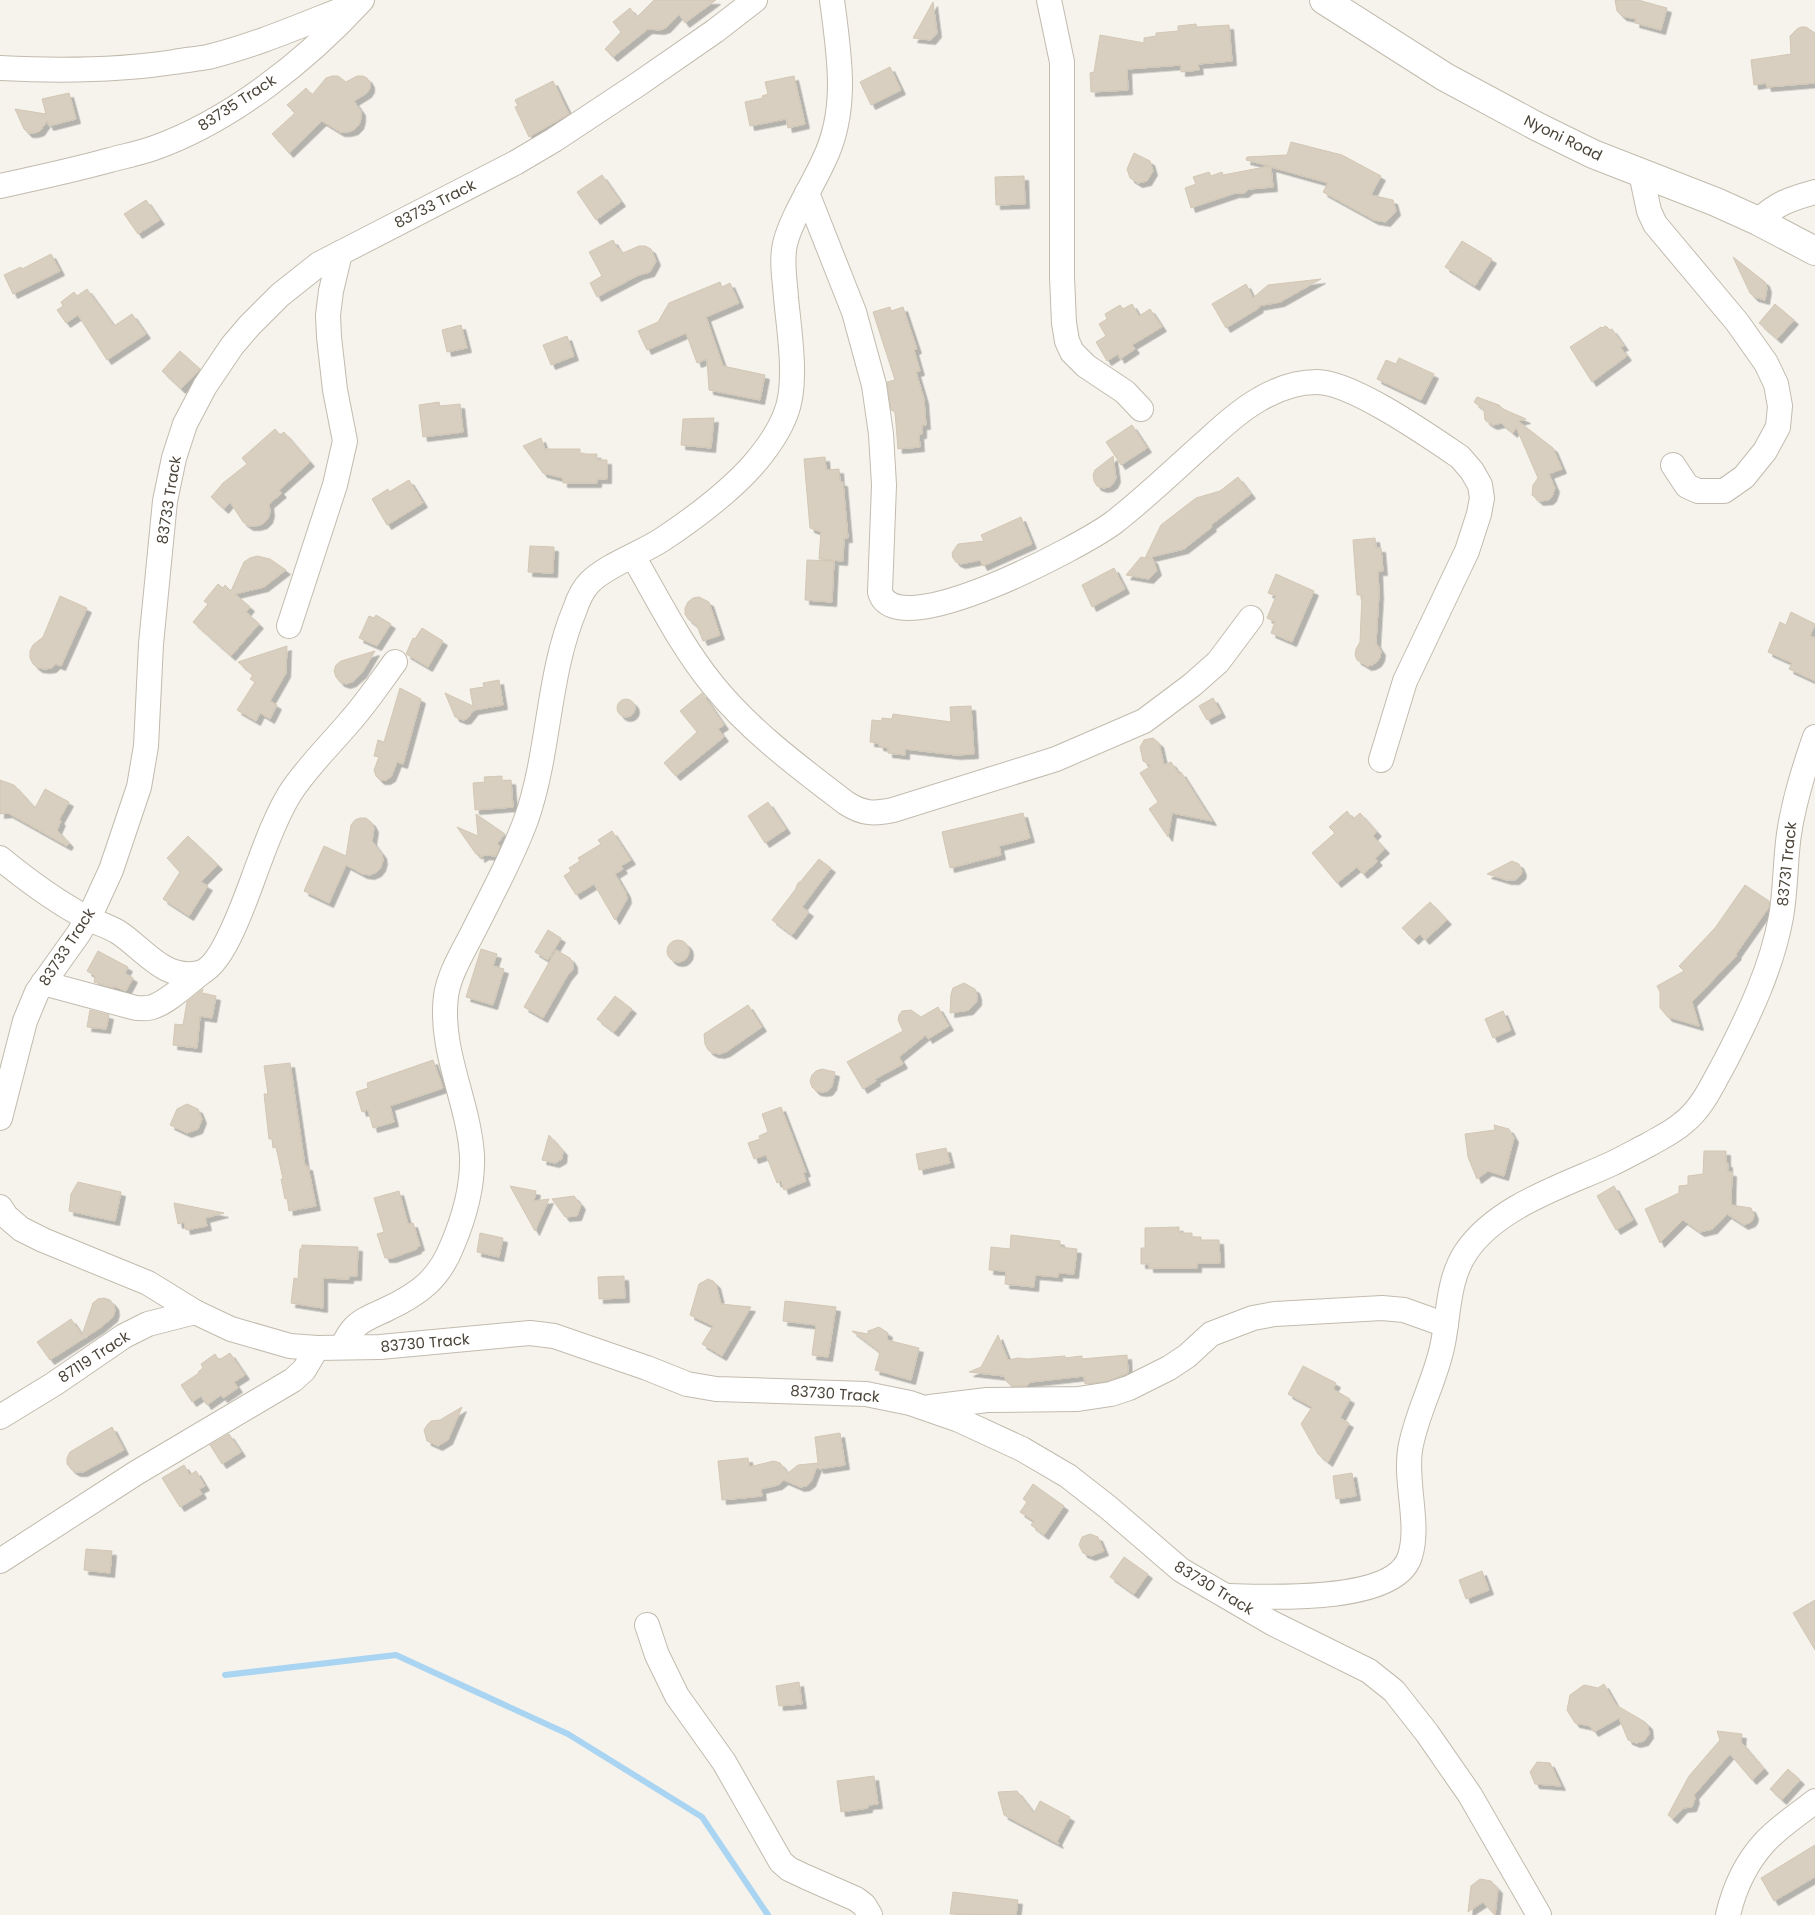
<svg xmlns="http://www.w3.org/2000/svg" width="1815" height="1915" viewBox="0 0 1815 1915" font-family="Poppins,sans-serif">
  <style>
    .lines { fill: none; stroke-linecap: round; stroke-linejoin: round }
    .stream { stroke: #a9d4f2; stroke-width: 6 }
    .building { fill: #d8cfc1; stroke: #d3c7b4; filter: url(#shadow) }
    .minor-casing { stroke: #c2bbae; stroke-width: 26 }
    .tertiary-casing { stroke: #c2bbae; stroke-width: 30 }
    .minor { stroke: #fff; stroke-width: 24 }
    .tertiary { stroke: #fff; stroke-width: 28 }
    .labels { text-anchor: middle; stroke-width: 4.5; stroke-linejoin: round; paint-order: stroke }
    .street-label { font-size: 15px; fill: #4b4439; stroke: #fff }
  </style>
  <defs>
    <filter id="shadow"><feDropShadow dx="4.5" dy="4.5" stdDeviation="0" flood-color="#0004"/></filter>
  </defs>
  <rect width="100%" height="100%" fill="#f6f3ec"/>
  <g class="lines">
    <polyline class="stream" points="225,1675 396,1655 568,1734 702,1817 768,1915"/>
  </g>
  <g class="building">
    <polygon points="654,0 716,0 685,23 679,14 666,28 660,30 648,29 613,57 605,49 621,32 613,22 630,8 637,17"/>
    <polygon points="1615,0 1638,0 1667,8 1661,30 1635,23 1636,19 1622,16 1617,11"/>
    <polygon points="933,2 937,33 931,40 913,38"/>
    <polygon points="1196,24 1197,27 1229,25 1232,61 1198,64 1199,70 1181,72 1181,65 1127,69 1128,90 1091,92 1090,73 1094,72 1100,35 1144,43 1144,38 1156,36 1156,33 1178,31 1178,26"/>
    <polygon points="1801,27 1806,27 1815,33 1815,83 1767,87 1766,83 1754,85 1751,60 1791,54 1790,36 1797,29"/>
    <polygon points="890,67 901,90 871,105 860,82"/>
    <polygon points="332,76 338,76 346,82 357,76 363,76 367,78 370,83 370,88 367,93 354,101 361,111 361,118 359,125 354,130 347,132 340,132 322,121 289,153 272,134 295,113 287,105 306,88 312,95 326,78"/>
    <polygon points="794,76 805,124 788,128 786,119 750,126 745,102 763,98 762,96 768,94 765,82"/>
    <polygon points="553,81 569,114 529,137 515,107 518,106 515,100"/>
    <polygon points="69,93 76,119 49,126 47,121 40,131 34,133 28,133 24,129 15,109 46,114 42,99"/>
    <polygon points="1291,142 1342,155 1381,176 1371,195 1393,200 1396,211 1386,222 1374,220 1323,192 1328,183 1271,167 1273,187 1249,189 1244,193 1235,193 1191,208 1185,188 1196,184 1193,177 1209,172 1211,176 1222,172 1223,175 1270,166 1246,160 1247,157 1287,155"/>
    <polygon points="1134,153 1150,161 1153,171 1147,181 1138,183 1130,178 1127,169"/>
    <polygon points="602,175 621,202 596,220 577,192"/>
    <polygon points="1024,176 1025,204 996,205 995,177"/>
    <polygon points="146,200 160,220 138,234 124,214"/>
    <polygon points="613,240 618,249 620,248 623,253 639,246 645,246 651,249 656,261 650,272 639,275 597,297 590,283 602,276 589,252"/>
    <polygon points="1462,241 1492,259 1475,286 1445,267"/>
    <polygon points="51,254 60,271 13,294 4,275 21,267 22,269"/>
    <polygon points="1733,257 1765,282 1767,288 1765,300 1754,297 1750,293"/>
    <polygon points="1321,279 1280,302 1258,306 1259,308 1226,328 1212,304 1246,284 1253,298 1268,285"/>
    <polygon points="720,282 722,287 730,283 739,303 706,317 723,366 765,375 760,400 709,390 707,359 697,363 686,333 647,350 638,331 658,322 669,303"/>
    <polygon points="87,289 114,326 132,314 146,334 107,360 78,315 66,323 57,310 63,306 61,302 74,292 77,296"/>
    <polygon points="1132,304 1139,316 1150,309 1162,327 1132,345 1135,349 1120,359 1118,354 1107,361 1096,342 1106,336 1099,324 1107,319 1105,314 1120,305 1123,309"/>
    <polygon points="1775,304 1794,320 1777,339 1759,323"/>
    <polygon points="890,307 891,311 903,307 917,349 914,350 920,371 916,372 924,399 926,425 922,425 922,434 919,434 920,447 898,449 895,412 891,410 887,382 895,380 873,312"/>
    <polygon points="461,325 467,348 447,352 442,330"/>
    <polygon points="1606,326 1610,330 1612,329 1624,346 1620,347 1627,356 1592,382 1570,347 1601,327 1602,328"/>
    <polygon points="567,336 574,356 551,365 543,345"/>
    <polygon points="180,351 200,369 181,389 162,371"/>
    <polygon points="1399,358 1434,374 1421,400 1377,379 1386,360 1396,364"/>
    <polygon points="1477,397 1499,405 1503,409 1526,419 1518,421 1553,448 1562,469 1549,474 1555,488 1552,497 1549,500 1539,501 1532,495 1533,485 1538,478 1516,427 1513,433 1501,423 1493,425 1489,423 1485,420 1484,410 1474,402"/>
    <polygon points="439,402 440,406 460,404 463,432 423,437 419,405"/>
    <polygon points="714,418 711,448 681,445 683,419"/>
    <polygon points="1132,425 1147,448 1121,465 1106,442"/>
    <polygon points="275,429 280,435 284,432 310,462 279,490 282,493 269,504 270,512 268,519 263,524 256,526 249,526 243,522 230,502 224,509 211,497 223,483 247,464 242,458"/>
    <polygon points="541,438 545,449 580,449 580,454 597,454 597,460 607,460 607,479 597,479 597,483 563,483 563,478 543,473 523,446"/>
    <polygon points="1113,456 1116,478 1113,484 1109,487 1103,488 1097,486 1094,481 1093,475 1095,470"/>
    <polygon points="825,457 826,470 839,469 840,482 843,482 848,538 844,538 843,561 819,559 821,532 810,528 804,459"/>
    <polygon points="1238,477 1251,494 1211,525 1212,527 1184,549 1147,558 1153,559 1157,571 1149,579 1126,575 1141,557 1145,558 1161,525 1196,498 1220,491"/>
    <polygon points="409,480 423,503 387,525 372,499 388,489 389,492"/>
    <polygon points="1021,517 1032,544 983,566 980,560 961,564 956,562 953,558 952,553 958,544 984,541 981,535"/>
    <polygon points="1375,538 1376,548 1381,548 1383,571 1378,571 1379,594 1376,643 1381,651 1380,657 1377,662 1372,665 1367,666 1357,660 1355,655 1356,649 1360,642 1362,595 1357,595 1353,540"/>
    <polygon points="530,546 554,547 553,573 528,572"/>
    <polygon points="257,556 270,559 286,570 264,587 235,594 250,607 246,612 259,624 231,656 193,622 208,604 204,601 218,584 223,588 225,585 231,591 244,562 250,558"/>
    <polygon points="807,560 834,561 832,602 805,600"/>
    <polygon points="1114,568 1125,589 1092,607 1082,585"/>
    <polygon points="1276,574 1314,591 1292,642 1271,633 1275,622 1267,618 1276,596 1268,593"/>
    <polygon points="60,596 87,608 61,666 56,664 52,668 45,669 38,668 33,664 30,658 30,651 33,645 43,637"/>
    <polygon points="699,597 709,602 720,635 703,641 697,626 688,619 685,614 685,608 688,602 693,598"/>
    <polygon points="1791,612 1815,624 1810,636 1815,638 1815,681 1789,669 1792,663 1768,652 1780,622 1786,625"/>
    <polygon points="376,615 391,624 377,646 359,638 369,616 374,618"/>
    <polygon points="422,628 443,641 428,667 406,654 413,638 415,639"/>
    <polygon points="287,646 286,673 270,701 277,705 270,719 260,713 256,721 237,710 255,682 250,679 253,675 238,662"/>
    <polygon points="375,651 362,673 352,682 346,684 340,682 336,677 334,671 336,665 341,661"/>
    <polygon points="499,680 503,705 474,710 467,719 463,720 455,717 445,693 473,706 470,689 484,687 483,683"/>
    <polygon points="400,688 421,699 403,764 397,762 391,777 386,780 380,780 376,776 374,770 379,757 374,756 378,740 384,742"/>
    <polygon points="702,693 724,725 718,729 724,737 676,776 664,763 697,732 680,711"/>
    <polygon points="1213,698 1221,713 1207,720 1199,706"/>
    <circle cx="626" cy="708" r="9"/>
    <polygon points="971,706 974,754 956,755 905,749 905,755 888,753 888,748 879,746 879,743 870,742 872,720 882,721 882,718 892,719 893,714 951,722 950,707"/>
    <polygon points="1153,738 1159,743 1164,765 1171,762 1179,774 1181,772 1212,821 1172,813 1168,837 1149,809 1158,802 1140,773 1151,766 1143,761 1140,747 1144,740"/>
    <polygon points="502,776 502,781 511,780 513,807 475,810 473,783 485,782 484,777"/>
    <polygon points="0,780 14,785 35,808 45,789 69,802 59,820 61,821 57,830 69,843 67,846 8,813 0,814"/>
    <polygon points="768,802 786,829 765,843 748,816"/>
    <polygon points="1347,811 1353,819 1360,813 1377,832 1373,836 1385,849 1375,858 1378,861 1363,874 1357,867 1337,883 1312,853 1335,833 1329,827"/>
    <polygon points="1023,813 1030,838 999,846 1001,855 950,868 942,832"/>
    <polygon points="476,814 505,834 497,844 500,846 496,856 485,855 480,858 480,854 476,854 457,827 478,836"/>
    <polygon points="360,818 366,818 371,822 374,828 372,841 382,854 383,860 381,867 377,872 370,875 363,874 346,865 329,903 304,891 324,846 346,856 351,825 355,820"/>
    <polygon points="612,831 631,860 621,866 623,869 615,874 626,893 627,899 615,920 594,884 576,895 564,876 571,871 569,868 580,861 578,858 601,844 598,840"/>
    <polygon points="188,836 218,865 201,882 208,886 189,916 163,899 180,872 167,858"/>
    <polygon points="819,859 831,868 802,907 809,912 792,935 772,920 795,890 798,883 801,881"/>
    <polygon points="1512,861 1519,864 1522,871 1521,875 1515,880 1507,880 1487,874"/>
    <polygon points="1745,885 1769,901 1769,907 1736,954 1737,955 1692,1002 1699,1026 1668,1017 1660,1008 1660,992 1657,986 1684,971 1679,966 1715,928"/>
    <polygon points="1430,902 1447,920 1425,940 1420,934 1414,940 1402,928"/>
    <polygon points="548,930 561,938 548,960 535,952"/>
    <circle cx="678" cy="951" r="11"/>
    <polygon points="481,949 497,954 493,966 504,969 493,1005 466,997"/>
    <polygon points="556,950 570,958 573,963 573,969 567,976 543,1018 524,1007"/>
    <polygon points="98,951 128,967 125,973 133,978 126,991 113,986 113,988 94,982 95,976 87,971"/>
    <polygon points="964,983 975,989 977,995 977,1001 969,1010 950,1013 951,994 953,988"/>
    <polygon points="203,989 202,993 216,996 212,1018 200,1016 197,1048 173,1045 175,1024 183,1025 187,1002"/>
    <polygon points="615,996 632,1009 614,1032 597,1019"/>
    <polygon points="748,1005 762,1027 726,1052 720,1054 713,1053 708,1050 705,1044 704,1034"/>
    <polygon points="938,1007 949,1026 928,1039 926,1035 899,1057 903,1064 875,1079 876,1081 863,1089 847,1062 903,1031 898,1020 899,1015 902,1011 911,1010 921,1017"/>
    <polygon points="90,1010 109,1015 106,1029 87,1027"/>
    <polygon points="1503,1011 1511,1030 1493,1038 1485,1019"/>
    <polygon points="433,1060 443,1088 390,1106 394,1122 373,1128 368,1110 362,1112 356,1092 368,1088 367,1083"/>
    <polygon points="290,1063 305,1166 308,1166 316,1206 289,1211 287,1198 285,1199 281,1179 283,1179 276,1147 273,1148 272,1139 269,1139 264,1094 268,1094 264,1066"/>
    <polygon points="822,1069 835,1072 832,1086 828,1091 822,1092 816,1091 812,1087 810,1081 812,1075 816,1071"/>
    <polygon points="187,1104 198,1109 202,1119 198,1129 187,1133 170,1125 177,1109"/>
    <polygon points="781,1107 806,1172 803,1173 806,1181 784,1190 781,1181 777,1183 766,1155 754,1159 748,1143 760,1139 759,1136 768,1132 762,1114"/>
    <polygon points="1494,1125 1509,1129 1514,1138 1504,1176 1488,1171 1477,1179 1468,1157 1465,1134 1495,1130"/>
    <polygon points="549,1135 563,1151 562,1159 555,1163 542,1160"/>
    <polygon points="946,1148 950,1163 919,1170 916,1154"/>
    <polygon points="1704,1151 1726,1151 1726,1163 1728,1163 1728,1172 1732,1172 1731,1205 1751,1208 1754,1215 1753,1219 1751,1222 1744,1225 1727,1214 1713,1229 1700,1232 1683,1220 1660,1243 1645,1209 1679,1193 1679,1186 1688,1185 1688,1176 1703,1174"/>
    <polygon points="78,1182 121,1192 115,1221 69,1211 71,1194"/>
    <polygon points="510,1186 536,1191 534,1201 549,1199 535,1231"/>
    <polygon points="1614,1186 1633,1220 1616,1230 1597,1196"/>
    <polygon points="399,1191 408,1224 413,1223 420,1246 417,1247 417,1249 392,1258 385,1258 377,1234 384,1232 374,1198"/>
    <polygon points="574,1196 581,1205 577,1216 565,1217 552,1199"/>
    <polygon points="174,1203 224,1213 205,1218 207,1226 186,1230 184,1222 178,1224"/>
    <polygon points="1179,1227 1179,1233 1192,1233 1192,1237 1201,1237 1201,1240 1219,1240 1220,1263 1197,1263 1197,1268 1149,1268 1149,1264 1141,1264 1141,1248 1145,1248 1145,1228"/>
    <polygon points="480,1233 503,1238 499,1257 477,1252"/>
    <polygon points="1011,1235 1060,1241 1060,1247 1077,1249 1074,1274 1058,1273 1058,1277 1035,1275 1034,1287 1005,1284 1006,1271 989,1270 991,1247 1010,1249"/>
    <polygon points="302,1245 358,1247 357,1276 349,1276 349,1279 323,1278 323,1308 291,1303 294,1278 298,1279 300,1249 302,1248"/>
    <polygon points="624,1276 625,1298 599,1299 598,1277"/>
    <polygon points="708,1279 713,1281 716,1284 721,1304 751,1307 722,1356 702,1344 713,1326 690,1315 699,1284"/>
    <polygon points="104,1298 110,1300 114,1305 115,1311 113,1317 100,1328 50,1360 37,1342 71,1319 82,1335 93,1303 98,1299"/>
    <polygon points="785,1301 836,1307 828,1357 812,1355 816,1325 783,1321"/>
    <polygon points="879,1327 888,1333 887,1340 919,1348 911,1380 875,1370 880,1352 852,1331 868,1334 868,1331"/>
    <polygon points="998,1335 1008,1360 1018,1358 1027,1359 1065,1356 1065,1358 1082,1356 1082,1359 1127,1355 1128,1373 1108,1381 1085,1384 1084,1376 1031,1382 1026,1386 1012,1386 1007,1382 1004,1376 969,1372 981,1367"/>
    <polygon points="230,1353 245,1375 234,1382 238,1388 223,1398 221,1395 207,1405 201,1396 192,1402 181,1385 199,1373 198,1372 203,1368 201,1364 215,1354 219,1360"/>
    <polygon points="1303,1366 1336,1383 1333,1389 1350,1399 1340,1418 1349,1423 1328,1462 1318,1454 1301,1424 1312,1407 1288,1394"/>
    <polygon points="462,1407 448,1440 438,1446 427,1441 424,1430 427,1425 431,1421 440,1420"/>
    <polygon points="112,1427 124,1450 83,1472 76,1472 71,1469 67,1464 67,1458 70,1452"/>
    <polygon points="840,1433 845,1465 819,1469 818,1464 811,1482 806,1486 800,1487 784,1480 778,1485 761,1489 762,1496 722,1500 718,1461 748,1458 749,1467 774,1461 780,1463 788,1473 798,1465 818,1463 815,1437"/>
    <polygon points="229,1434 241,1452 222,1464 210,1445"/>
    <polygon points="184,1465 190,1475 196,1471 205,1486 199,1489 202,1494 180,1507 162,1478"/>
    <polygon points="1352,1473 1356,1496 1336,1499 1333,1476"/>
    <polygon points="1033,1484 1064,1506 1044,1535 1031,1525 1034,1521 1020,1512 1027,1502 1023,1499"/>
    <polygon points="1090,1534 1098,1537 1104,1551 1091,1556 1083,1553 1079,1545 1082,1537"/>
    <polygon points="86,1549 112,1551 110,1573 84,1570"/>
    <polygon points="1124,1557 1148,1574 1134,1594 1110,1577"/>
    <polygon points="1482,1571 1489,1590 1466,1599 1459,1580"/>
    <polygon points="1815,1600 1815,1650 1793,1613"/>
    <polygon points="799,1682 802,1704 779,1706 776,1686"/>
    <polygon points="1604,1684 1616,1705 1645,1722 1648,1725 1649,1734 1644,1741 1636,1743 1628,1740 1619,1718 1594,1732 1590,1726 1575,1723 1567,1710 1570,1695 1584,1685 1598,1688"/>
    <polygon points="1717,1731 1742,1734 1741,1742 1764,1769 1752,1780 1730,1754 1694,1795 1695,1799 1692,1807 1683,1808 1673,1819 1668,1815 1689,1776 1720,1740"/>
    <polygon points="1537,1762 1550,1763 1561,1786 1535,1784 1530,1772"/>
    <polygon points="1788,1769 1800,1780 1782,1800 1770,1789"/>
    <polygon points="874,1776 878,1804 868,1805 868,1808 841,1812 837,1781"/>
    <polygon points="1017,1791 1034,1813 1040,1801 1070,1817 1057,1841 1059,1844 1004,1815 998,1792"/>
    <polygon points="1815,1845 1815,1877 1774,1901 1761,1878"/>
    <polygon points="1480,1879 1491,1881 1498,1889 1495,1915 1483,1902 1468,1912 1471,1886"/>
    <polygon points="953,1892 1018,1900 1016,1915 950,1914"/>
  </g>
  <g class="lines">
    <defs>
      <g id="minor">
        <polyline points="1049,0 1062,62 1062,277 1064,323 1067,341 1072,352 1086,366 1125,392 1141,409"/>
        <path d="M0,68C59,71 116,71 174,62C185,60 197,59 208,57C257,45 304,24 351,6"/>
        <polyline points="1641,173 1649,211 1655,224 1737,322 1766,363 1776,384 1780,406 1778,427 1765,451 1744,477 1724,491 1698,491 1687,486 1673,465"/>
        <path d="M0,186C37,178 74,170 110,160C125,156 140,153 154,148C232,120 307,60 362,0"/>
        <path d="M807,193L854,312L874,385L881,434L884,485L880,592C895,647 1085,544 1113,523C1147,497 1178,466 1210,438C1225,424 1242,409 1260,399C1277,389 1298,382 1317,382C1352,382 1429,436 1460,457L1472,471L1480,485L1482,498L1479,514L1467,551L1405,681L1381,760"/>
        <path d="M1758,221C1777,203 1790,199 1815,192"/>
        <path d="M633,556C658,599 681,646 713,685C750,731 799,767 846,803C863,814 874,814 893,810L1056,759L1144,721L1192,685L1218,662L1251,618"/>
        <polyline points="289,626 335,485 345,441 335,390 329,337 328,315 331,291 340,253"/>
        <path d="M0,858C28,881 55,901 87,918C97,923 108,926 118,932C143,948 164,981 199,973C225,967 250,885 260,860C268,838 277,815 289,795C304,770 333,742 352,719C368,701 381,681 395,662"/>
        <path d="M43,983L136,1008C141,1008 147,1009 152,1007C167,1003 188,983 201,973"/>
        <polyline points="0,1118 25,1021 37,992 79,933 94,907 111,870 139,787 146,746 151,644 165,501 174,458 185,424 205,386 232,346 249,326 280,295 319,264 515,163 554,140 637,85 715,31 755,0"/>
        <polyline points="0,1207 6,1216 21,1229 43,1240 148,1283 195,1312 231,1329 290,1346 317,1348 380,1347 530,1333 554,1336 647,1368 687,1384 716,1389 866,1394 910,1403 959,1420 1022,1449 1068,1476 1109,1508 1181,1570 1272,1623 1369,1671 1394,1691 1427,1733 1470,1795 1539,1915"/>
        <path d="M342,1347C345,1341 349,1333 354,1328C362,1319 377,1314 387,1309C419,1294 439,1279 452,1246C464,1218 473,1187 472,1156C469,1102 439,1051 446,996C449,974 463,952 473,932C491,896 512,858 526,820C550,752 547,676 575,609C578,600 583,589 590,582C607,565 642,553 663,539C693,519 729,492 753,465C766,450 779,432 786,413C798,383 789,330 786,298C785,281 781,261 785,244C791,218 813,185 824,160C849,109 839,54 832,0"/>
        <polyline points="930,1407 987,1400 1078,1399 1111,1394 1129,1388 1169,1368 1187,1356 1211,1334 1253,1318 1275,1314 1382,1308 1404,1310 1446,1325"/>
        <polyline points="0,1417 54,1384 124,1336 148,1324 195,1312"/>
        <polyline points="0,1561 136,1473 293,1380 304,1370 317,1348"/>
        <path d="M1228,1596C1268,1597 1396,1604 1410,1556C1420,1525 1405,1483 1410,1450C1416,1413 1436,1380 1443,1343C1449,1312 1448,1279 1466,1252C1497,1206 1563,1186 1611,1164C1624,1158 1636,1151 1648,1145C1660,1138 1673,1132 1683,1123C1703,1108 1714,1081 1726,1060C1749,1015 1772,967 1781,917C1786,889 1785,861 1789,834C1794,800 1804,769 1815,737"/>
        <polyline points="647,1625 657,1655 677,1696 724,1762 781,1862 789,1869 806,1877 856,1899 864,1905 870,1915"/>
        <path d="M1728,1915C1734,1889 1746,1863 1764,1843C1777,1828 1799,1814 1815,1801"/>
      </g>
      <polyline id="tertiary" points="1324,0 1445,77 1538,127 1593,154 1716,202 1758,221 1815,251"/>
    </defs>
    <use href="#minor" class="minor-casing"/>
    <use href="#tertiary" class="tertiary-casing"/>
    <use href="#minor" class="minor"/>
    <use href="#tertiary" class="tertiary"/>
  </g>
  <g class="labels">
    <g class="street-label">
      <text transform="translate(237 103) rotate(-33)" y="5">83735 Track</text>
      <text transform="translate(1563 138) rotate(26)" y="5">Nyoni Road</text>
      <text transform="translate(435 204) rotate(-27)" y="5">83733 Track</text>
      <text transform="translate(169 500) rotate(-81)" y="5">83733 Track</text>
      <text transform="translate(1787 864) rotate(-84)" y="5">83731 Track</text>
      <text transform="translate(67 947) rotate(-57)" y="5">83733 Track</text>
      <text transform="translate(425 1343) rotate(-5)" y="5">83730 Track</text>
      <text transform="translate(94 1357) rotate(-33)" y="5">87119 Track</text>
      <text transform="translate(835 1394) rotate(4)" y="5">83730 Track</text>
      <text transform="translate(1214 1588) rotate(31)" y="5">83730 Track</text>
    </g>
  </g>
</svg>
